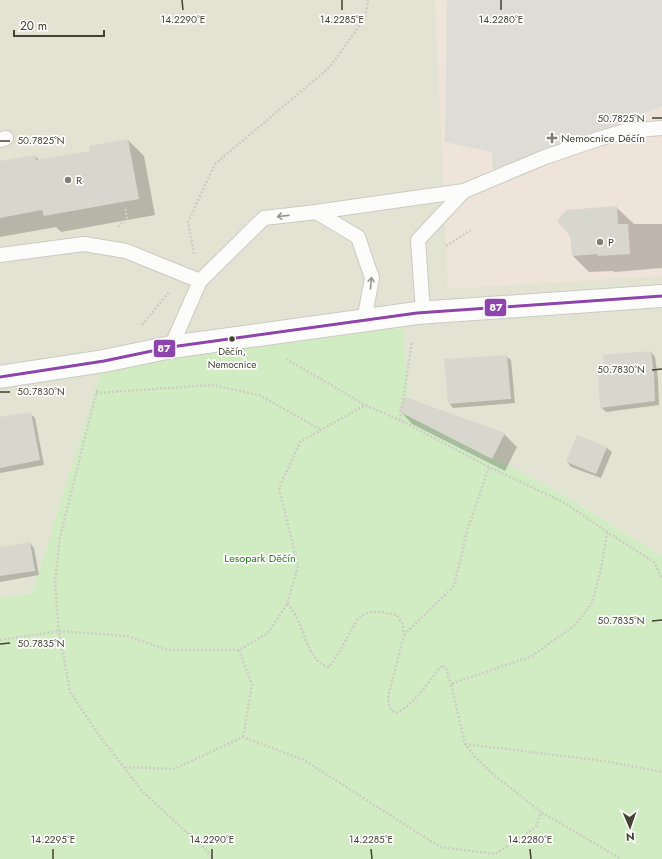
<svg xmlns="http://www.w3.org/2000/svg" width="662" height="859" viewBox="0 0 662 859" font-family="Jost,sans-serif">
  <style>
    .residential { fill: #e3e3d3 }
    .medical { fill: #efe4d9 }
    .green { fill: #d1ecc3 }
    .parking { fill: #ddddd6 }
    .shadow { fill: #0003 }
    .building { fill: #d8d7ce }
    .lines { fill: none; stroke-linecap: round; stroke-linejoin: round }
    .service-casing { stroke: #cbcac2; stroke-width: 16 }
    .minor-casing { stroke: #cbcac2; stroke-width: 24 }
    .path { stroke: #cdccc5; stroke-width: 2.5; stroke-dasharray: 2 2; stroke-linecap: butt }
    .service { stroke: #fcfcfb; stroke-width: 14 }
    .minor { stroke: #fcfcfb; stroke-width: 22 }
    .bus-1-casing { stroke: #fff; stroke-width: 6 }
    .bus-1 { stroke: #8e44ad; stroke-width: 3 }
    .oneway { stroke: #97968c }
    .ticks { fill: none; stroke: #444232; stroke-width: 1.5 }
    .poi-dot { fill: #807e71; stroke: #fff; stroke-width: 1.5 }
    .bus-dot { fill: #444232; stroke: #fff; stroke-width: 1.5 }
    .labels { text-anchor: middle; stroke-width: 3.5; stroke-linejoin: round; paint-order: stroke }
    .bus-label { font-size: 10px; fill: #444232; stroke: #fff }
    .poi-label { font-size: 11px; fill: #444232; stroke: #fff; text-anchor: start }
    .park-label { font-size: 11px; fill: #2a7922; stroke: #fff }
    .ticks-label { font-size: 10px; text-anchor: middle; fill: #444232; stroke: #fff; stroke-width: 3.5; stroke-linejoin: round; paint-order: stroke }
    .line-badge { stroke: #fff; stroke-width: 1.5 }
    .badge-label { font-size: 11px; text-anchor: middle; font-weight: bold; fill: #fff }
  </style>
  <rect width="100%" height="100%" fill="#eeeee6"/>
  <polygon class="residential" points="0,0 662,0 662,556 555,490 0,598"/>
  <polygon class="medical" points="435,0 662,0 662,276 448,289"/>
  <polygon class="green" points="403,328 410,415 555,490 662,556 662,859 0,859 0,598 33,592 104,361 247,336"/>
  <polygon class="parking" points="447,0 662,0 662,106 624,121 493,170 492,152 445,142"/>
  <g class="shadow">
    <polygon points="128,140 144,156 155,215 61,232 56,227 0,237 0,162 35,156 40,161 91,152"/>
    <polygon points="617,208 634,224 662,224 662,268 615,272 613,271 589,272 572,255"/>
    <polygon points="651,352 655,357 658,379 659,405 606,412 601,407 605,365"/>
    <polygon points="506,356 511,360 515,403 453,408 449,403"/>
    <polygon points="400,411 504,434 517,447 505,471 412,424"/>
    <polygon points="30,413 35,418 44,465 0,473 0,418"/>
    <polygon points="577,436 607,448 612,452 601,478 571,467 567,462"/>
    <polygon points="30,543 34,548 39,575 0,582 0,548"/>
  </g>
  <g class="building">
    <polygon points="128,139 139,199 44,216 42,210 0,218 0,161 35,155 36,160 90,151 89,146"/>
    <polygon points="617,206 618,224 628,224 630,254 598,256 598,254 572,256 570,236 557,221 566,210"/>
    <polygon points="651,351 654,374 655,401 600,408 598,367 604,365 603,355"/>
    <polygon points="507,355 511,399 448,404 444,359"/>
    <polygon points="405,397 505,433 492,459 398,411"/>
    <polygon points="31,412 40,460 0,468 0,417"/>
    <polygon points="577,435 607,447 596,474 566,462"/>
    <polygon points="30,542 35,571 0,576 0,547"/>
  </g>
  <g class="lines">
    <defs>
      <g id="service">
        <polyline points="0,140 6,138"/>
        <polyline points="316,212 464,191"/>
        <polyline points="0,255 84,244 126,251 200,281 171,347"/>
        <polyline points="200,281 264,218 316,212 358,237 372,278 364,321"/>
        <polyline points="423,312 418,240 464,191 545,157 598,139 625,131 662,128"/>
      </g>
      <polyline id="minor" points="0,377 104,361 171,347 417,313 662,296"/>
    </defs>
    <use href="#service" class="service-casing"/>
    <use href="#minor" class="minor-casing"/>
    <g class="path">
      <polyline points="118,227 127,218 125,207"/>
      <polyline points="446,246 471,230"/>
      <polyline points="194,254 188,222 215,164 330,67 365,18 368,0"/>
      <polyline points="142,325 169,292"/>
      <polyline points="286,359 365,405 400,420 489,467 565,503 607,532 654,562 662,579"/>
      <polyline points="97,390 60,537 55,582 59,631 70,692 96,731 141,790 208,852 213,859"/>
      <polyline points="96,393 212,385 259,395 320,429"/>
      <polyline points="400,420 412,341"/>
      <polyline points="607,532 601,569 592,603 575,625 532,656 451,684 465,744 475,757 493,774 541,812 621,859"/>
      <path d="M287,604C306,621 304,661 329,667L338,654L357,620C369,608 381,612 397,615L403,625L404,635L388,697C389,704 389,710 396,713C414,705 429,681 442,665L446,668L451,684"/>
      <polyline points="404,635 454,586 467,531 489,467"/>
      <polyline points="0,640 59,631 127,636 168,650 239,650 268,633 287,604 298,566 279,488 300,442 365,405"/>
      <polyline points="239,650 252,685 243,737"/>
      <polyline points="465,744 604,761 662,772"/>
      <polyline points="125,767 174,769 243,737 304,760 440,847 495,854 536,827 541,812"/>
    </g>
    <use href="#service" class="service"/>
    <use href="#minor" class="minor"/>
    <defs>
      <polyline id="bus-1" points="0,377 104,361 171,347 417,313 662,296"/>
    </defs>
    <use href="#bus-1" class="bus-1-casing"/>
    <use href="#bus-1" class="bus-1"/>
  </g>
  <defs><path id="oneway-shaft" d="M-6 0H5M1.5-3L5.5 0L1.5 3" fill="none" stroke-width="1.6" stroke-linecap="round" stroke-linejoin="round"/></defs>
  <g class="oneway">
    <use href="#oneway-shaft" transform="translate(283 216) rotate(174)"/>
    <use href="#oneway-shaft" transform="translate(371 283) rotate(-85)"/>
  </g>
  <path class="ticks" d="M182,0L183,10M342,0V10M501,0V10M652,118H662M0,141H10M652,370L662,369M0,392H10M652,621L662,620M0,644L10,643M53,849V859M212,849V859M371,849L372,859M530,849L531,859"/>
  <g class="poi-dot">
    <path d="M550 132h4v4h4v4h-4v4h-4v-4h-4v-4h4z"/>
    <circle cx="68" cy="180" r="4"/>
    <circle cx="600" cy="242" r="4"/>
  </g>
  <circle class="bus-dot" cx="232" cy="339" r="3.5"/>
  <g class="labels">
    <g class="bus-label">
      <text x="232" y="355">Děčín,<tspan x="232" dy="13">Nemocnice</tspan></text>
    </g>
    <g class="poi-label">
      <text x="561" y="142">Nemocnice Děčín</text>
      <text x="76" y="184">R</text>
      <text x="608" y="246">P</text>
    </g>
    <g class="park-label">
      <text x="260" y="562">Lesopark Děčín</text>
    </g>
  </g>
  <g class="ticks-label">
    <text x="183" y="23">14.2290°E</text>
    <text x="342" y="23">14.2285°E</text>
    <text x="501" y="23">14.2280°E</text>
    <text x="621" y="122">50.7825°N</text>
    <text x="41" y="144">50.7825°N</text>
    <text x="621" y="373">50.7830°N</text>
    <text x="41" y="395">50.7830°N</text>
    <text x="621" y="624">50.7835°N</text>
    <text x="41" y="647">50.7835°N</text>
    <text x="53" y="843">14.2295°E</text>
    <text x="212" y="843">14.2290°E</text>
    <text x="371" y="843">14.2285°E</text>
    <text x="530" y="843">14.2280°E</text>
  </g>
  <g class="line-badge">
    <rect x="484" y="298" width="23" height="19" rx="4" fill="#8e44ad"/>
    <rect x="153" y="339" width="23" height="19" rx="4" fill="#8e44ad"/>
  </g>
  <g class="badge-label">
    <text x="496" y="311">87</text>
    <text x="164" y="352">87</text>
  </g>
  <g transform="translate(630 827) rotate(178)" stroke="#ffffff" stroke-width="3" paint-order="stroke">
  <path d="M0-3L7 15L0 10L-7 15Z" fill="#444232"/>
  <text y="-6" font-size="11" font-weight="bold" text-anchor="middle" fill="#444232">N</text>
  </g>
  <path d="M14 30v6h90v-6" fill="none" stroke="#444232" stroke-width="2"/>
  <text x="20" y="30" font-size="12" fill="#444232" stroke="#ffffff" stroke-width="3" paint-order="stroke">20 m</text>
</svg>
